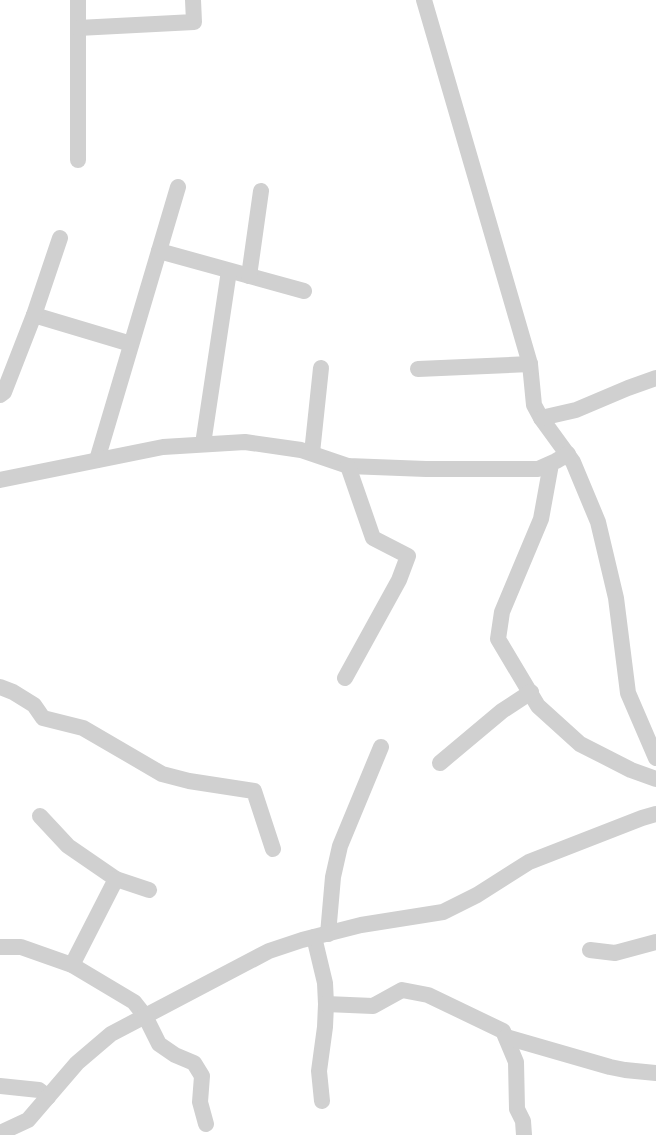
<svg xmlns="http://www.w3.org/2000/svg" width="656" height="1135" viewBox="0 0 656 1135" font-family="Lato,sans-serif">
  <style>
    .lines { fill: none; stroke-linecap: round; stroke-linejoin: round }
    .street { stroke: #d0d0d0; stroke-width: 16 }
  </style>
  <rect width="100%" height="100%" fill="#fff"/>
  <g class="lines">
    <g class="street">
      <polyline points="78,0 78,160"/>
      <polyline points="424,0 530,364 534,405 541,418 573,462 598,522 616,598 628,693 656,758"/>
      <polyline points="78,28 194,22 193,0"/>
      <polyline points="159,251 304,291"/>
      <polyline points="249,276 261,191"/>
      <polyline points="34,315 131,344"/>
      <polyline points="418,369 530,364"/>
      <polyline points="0,395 4,392 34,315 60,238"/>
      <polyline points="541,418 576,410 628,388 656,378"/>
      <polyline points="203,444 229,271"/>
      <polyline points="312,453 321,368"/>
      <polyline points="97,460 178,187"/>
      <polyline points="551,464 541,519 502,612 498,639 538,706 580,744 631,770 656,779"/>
      <polyline points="0,480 163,447 245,442 301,450 348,466 426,469 538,469 556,461 568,454"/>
      <polyline points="345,678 399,580 408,556 373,538 348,466"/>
      <polyline points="0,687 13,692 34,705 43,718 83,728 162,774 189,781 254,791 273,849"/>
      <polyline points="440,763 502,711 531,692"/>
      <polyline points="40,816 68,846 116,879 72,965"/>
      <polyline points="116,879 149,890"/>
      <polyline points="328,934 333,877 340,846 381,747"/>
      <polyline points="314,937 325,983 326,1004 325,1027 319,1071 322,1101"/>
      <polyline points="0,947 21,947 72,965 134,1002 145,1016 159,1044 175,1055 194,1063 202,1076 200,1102 206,1124"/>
      <polyline points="590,950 615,953 656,942"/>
      <polyline points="326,1004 373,1006 402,990 428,995 503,1031 516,1062 517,1109 523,1121 524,1135"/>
      <polyline points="506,1037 610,1067 625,1070 656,1073"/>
      <polyline points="0,1086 39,1090 48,1097"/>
      <polyline points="0,1133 28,1120 77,1063 111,1034 269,951 302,940 361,925 443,912 477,895 529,862 642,818 656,814"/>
    </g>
  </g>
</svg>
